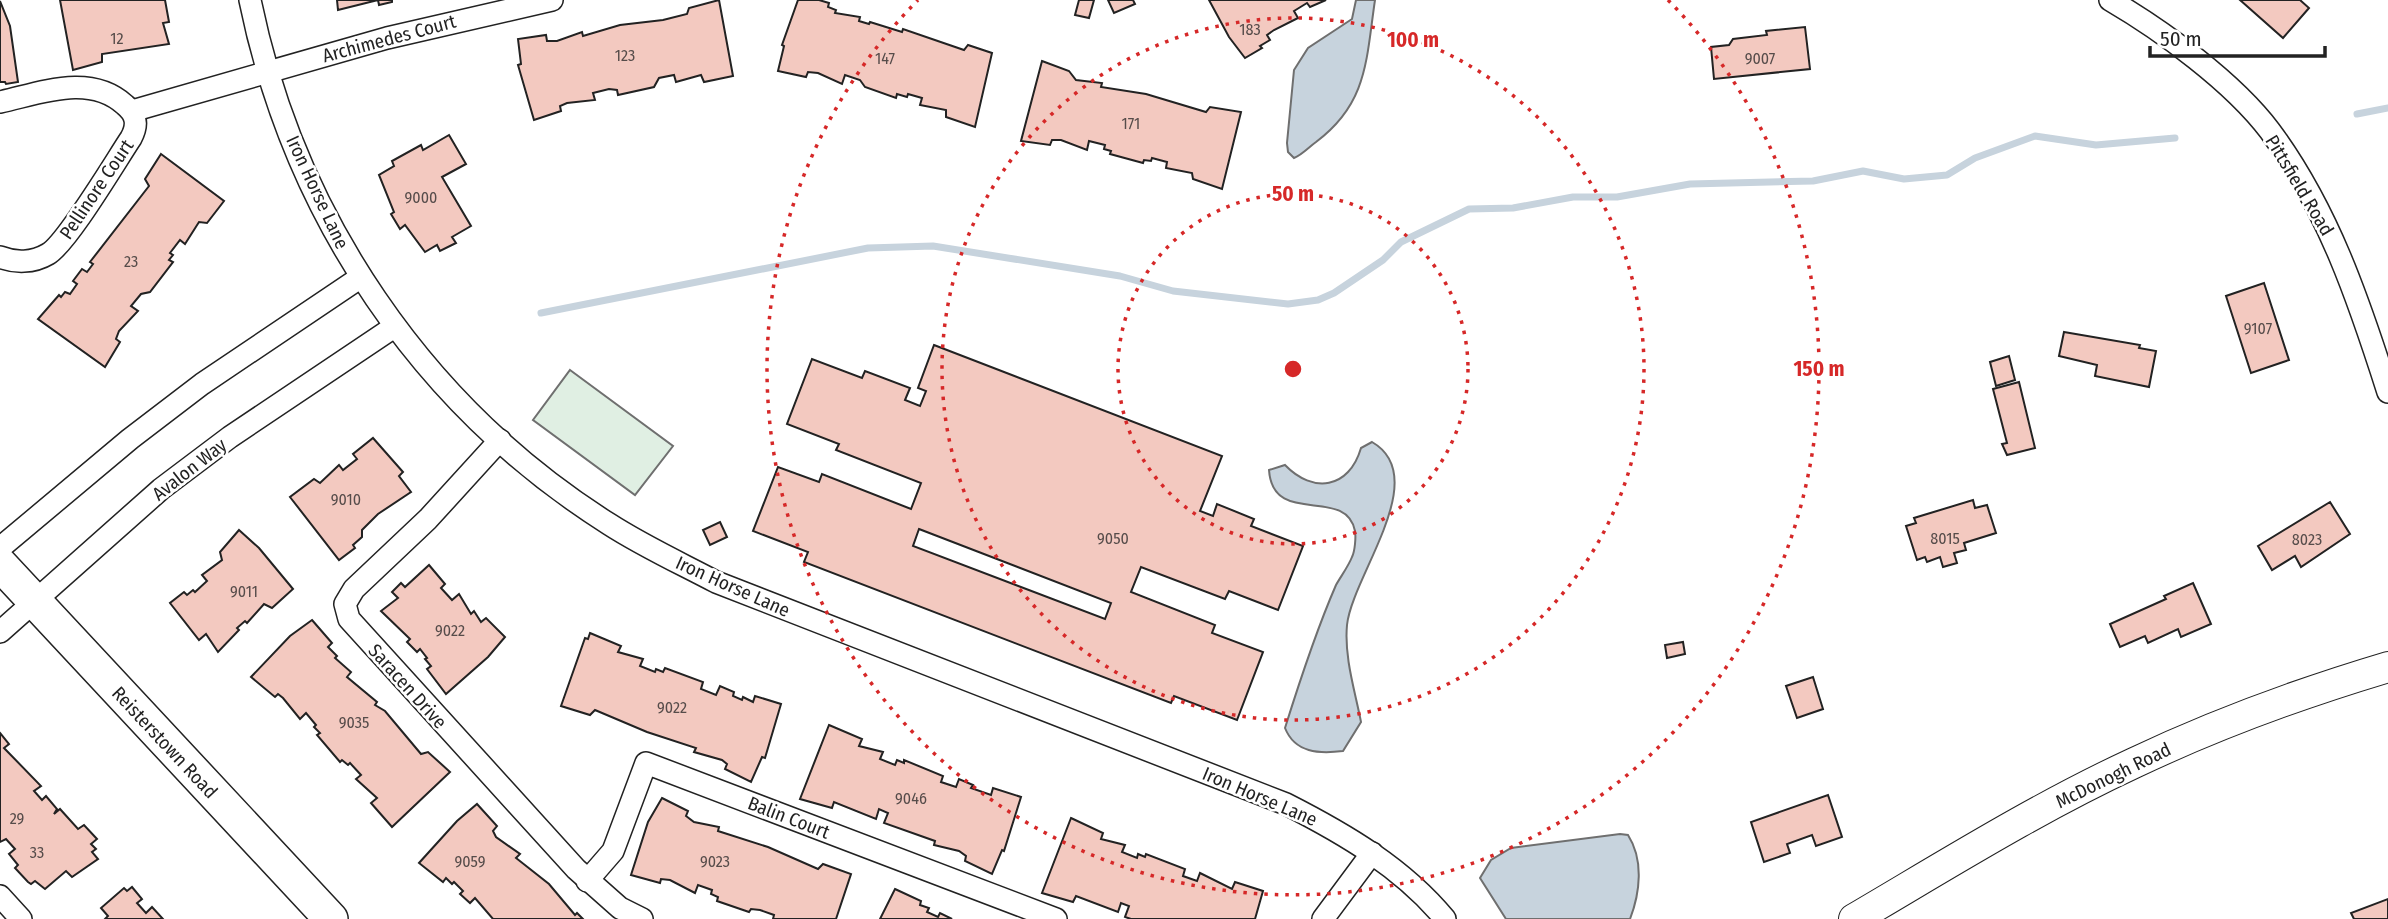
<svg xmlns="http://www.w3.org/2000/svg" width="2388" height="919" viewBox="0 0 2388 919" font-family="'Fira Sans Condensed',sans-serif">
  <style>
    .green { fill: #e0efe3; stroke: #6f6f6f; stroke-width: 2 }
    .water { fill: #c7d3dd; stroke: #6f6f6f; stroke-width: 2 }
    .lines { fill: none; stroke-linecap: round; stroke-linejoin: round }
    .stream { stroke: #c7d3dd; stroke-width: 7 }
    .building { fill: #f3c9c0; stroke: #222; stroke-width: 2; fill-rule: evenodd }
    .minor-casing { stroke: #222; stroke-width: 24 }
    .secondary-casing { stroke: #222; stroke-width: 32 }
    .primary-casing { stroke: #222; stroke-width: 36 }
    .minor { stroke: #fff; stroke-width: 21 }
    .secondary { stroke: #fff; stroke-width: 30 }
    .primary { stroke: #fff; stroke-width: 33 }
    .ring { fill: none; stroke: #d62828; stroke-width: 3.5; stroke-dasharray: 3.5 7 }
    .labels { text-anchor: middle; stroke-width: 5; stroke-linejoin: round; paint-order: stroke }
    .number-label { font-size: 16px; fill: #564c4a }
    .street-label { font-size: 19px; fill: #222; stroke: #fff }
    .centre { fill: #d62828; stroke: #fff; stroke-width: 3.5 }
    .ring-label { font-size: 21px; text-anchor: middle; font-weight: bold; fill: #d62828; stroke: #fff; stroke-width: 5; stroke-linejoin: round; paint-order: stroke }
  </style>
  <rect width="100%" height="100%" fill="#fff"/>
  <polygon class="green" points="570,370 673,446 635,495 533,420"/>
  <g class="water">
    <path d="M1356,0H1375C1366,60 1368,103 1316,142C1309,147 1302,155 1294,158L1288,152L1287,143L1294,70L1308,48L1352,19Z"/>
    <path d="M1372,442C1433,477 1352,576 1347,625C1344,657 1355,691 1361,722L1343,751C1319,754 1295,753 1285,728C1300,680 1316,631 1336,585C1341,576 1348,567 1352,557C1355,551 1356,537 1355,531C1346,485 1273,528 1269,470L1285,465C1313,494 1349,489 1361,448Z"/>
    <path d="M1620,834L1628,835C1644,860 1640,893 1630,919H1506L1480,878L1491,860L1511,848Z"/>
  </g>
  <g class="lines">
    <g class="stream">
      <polyline points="2357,114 2388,108"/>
      <polyline points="541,313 868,248 933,246 1120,276 1173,291 1288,304 1318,300 1334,293 1383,260 1401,242 1469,209 1513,208 1573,197 1617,197 1690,184 1813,181 1863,171 1904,179 1947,175 1975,158 2035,136 2096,145 2175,138"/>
    </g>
  </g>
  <g class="building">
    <polygon points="60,0 165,0 169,22 163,23 169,44 102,54 102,62 73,70"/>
    <polygon points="337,0 392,0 392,2 379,5 378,0 338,10"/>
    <polygon points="719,0 733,76 704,82 701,75 676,82 674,75 659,78 654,87 618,95 617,90 609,89 593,93 595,100 567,103 560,106 561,111 534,120 518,65 521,64 518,39 546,35 547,41 557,41 582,32 583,36 620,25 663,20 687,14 689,8"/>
    <polygon points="798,0 819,0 829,3 828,7 836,10 835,13 860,17 859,21 869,24 870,22 902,32 903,29 964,50 968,45 992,53 975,127 946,117 946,110 920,105 922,98 908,94 907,97 897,94 896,98 865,87 860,80 845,75 842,84 818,73 808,72 806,77 778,71 784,46 782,45"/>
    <polygon points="1079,0 1094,0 1089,18 1075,15"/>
    <polygon points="1108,0 1133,0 1135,4 1114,13"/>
    <polygon points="1209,0 1326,0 1310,7 1307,3 1294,11 1298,18 1274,30 1267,35 1270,40 1260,46 1262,48 1245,58 1229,37"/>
    <polygon points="2240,0 2300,0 2309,8 2283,38"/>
    <polygon points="0,1 10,26 18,82 6,84 5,82 0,82"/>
    <polygon points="1805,27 1810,69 1714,79 1711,47 1729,45 1733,39 1767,35 1766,31"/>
    <polygon points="1042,61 1069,71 1076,80 1102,83 1101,87 1146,94 1206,112 1210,107 1241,112 1222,189 1193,179 1192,173 1166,168 1167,162 1152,158 1151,161 1144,160 1143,163 1110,154 1111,151 1104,149 1105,145 1089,141 1087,150 1061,140 1052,140 1050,145 1021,141"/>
    <polygon points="449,135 466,164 442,177 471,226 452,237 456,243 440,251 437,245 425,252 405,225 400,229 391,214 394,212 379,175 394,166 392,161 421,145 423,150"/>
    <polygon points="161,154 224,201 207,223 199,222 185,244 180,240 170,253 173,255 169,260 173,262 150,292 141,294 131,306 138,311 119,331 116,339 120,342 105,367 38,319 59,295 61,297 65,292 70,294 77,284 73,281 82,269 87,272 93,264 90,262 149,186 145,179"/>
    <polygon points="2264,283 2289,360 2251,373 2226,296"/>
    <polygon points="2064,332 2140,345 2139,348 2156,351 2149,387 2095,376 2097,365 2059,356"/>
    <path d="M934,345L1222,456L1200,511L1213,516L1217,504L1254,519L1251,526L1303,546L1278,610L1229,591L1225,599L1141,567L1131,592L1215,625L1212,633L1263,652L1237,720L1174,696L1171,703L804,562L808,552L753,531L778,467L819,482L822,474L911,509L921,483L836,450L839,444L787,424L812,359L862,378L865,371L910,388L905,400L920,406L926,391L918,388ZM919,529L1111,603L1105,619L913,546Z"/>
    <polygon points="2009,356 2015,380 1996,386 1990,362"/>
    <polygon points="2019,382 2035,448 2007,455 2002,444 2007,443 1993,389"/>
    <polygon points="373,438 403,472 399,476 411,492 378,514 362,530 362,537 353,545 355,548 339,560 290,497 314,479 320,483 339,465 343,470 357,459 353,454"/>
    <polygon points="1973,500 1975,508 1987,505 1996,533 1964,543 1966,550 1954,553 1957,563 1943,567 1940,557 1927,562 1925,557 1917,560 1906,526 1916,523 1914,518"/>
    <polygon points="2330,502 2350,534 2301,567 2295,556 2272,570 2258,546"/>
    <polygon points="720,522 727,537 710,545 703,530"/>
    <polygon points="239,530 259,548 293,589 272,608 264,604 247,623 245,621 237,628 239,630 218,652 206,634 199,640 170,603 184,592 187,595 193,590 195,592 207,581 202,575 222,560 220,552"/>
    <polygon points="429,565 445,584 441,588 452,600 459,594 471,614 474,611 481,622 486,618 505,637 488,657 446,694 427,669 431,666 425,659 427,658 420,649 417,652 407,642 410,639 381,611 398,598 392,592 401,583 405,587"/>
    <polygon points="2193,583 2211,624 2181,637 2178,629 2148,643 2145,636 2120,647 2110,624 2166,599 2164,596"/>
    <polygon points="312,620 332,643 328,647 337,656 335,658 351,672 347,677 377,702 375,705 385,711 421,754 428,752 450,772 392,827 371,803 377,798 356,779 361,775 350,763 348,765 342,760 340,762 317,735 320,733 314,727 316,725 306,713 300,719 283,698 278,694 275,697 251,677 290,636"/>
    <polygon points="590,633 621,646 618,652 643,659 640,666 655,672 656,669 663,672 665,668 703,682 701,689 716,695 720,686 734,692 733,696 742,700 743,697 753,702 755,696 781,704 765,758 762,757 751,782 725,769 727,764 722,760 694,752 696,748 647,732 595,710 590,715 561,706 585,638 588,639"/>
    <polygon points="1683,642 1685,654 1667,658 1665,645"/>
    <polygon points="1813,677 1823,709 1797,718 1786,686"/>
    <polygon points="829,725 862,739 859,746 883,752 880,759 895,765 897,760 904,763 904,760 943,776 941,782 956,787 959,779 973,785 971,788 991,795 993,788 1021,797 1004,851 1002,850 992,874 965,861 966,856 959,851 934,845 935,841 884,823 888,813 879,809 876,819 834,802 832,808 800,799"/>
    <polygon points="0,733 9,744 4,748 41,786 34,791 42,800 46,796 57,809 54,814 60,809 78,829 84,825 97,839 91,844 96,849 92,852 98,859 72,877 66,871 45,889 35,881 31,884 28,882 15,868 18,865 9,854 15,849 6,839 0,842"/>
    <polygon points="1828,795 1842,837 1816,846 1812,835 1787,844 1790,853 1764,862 1751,822"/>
    <polygon points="662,798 688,811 686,816 694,822 719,827 718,831 768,847 818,869 823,864 851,874 836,919 773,919 774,915 760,910 751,909 749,912 717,901 718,897 711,894 712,890 698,885 695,893 670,880 661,879 660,883 631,875 648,822"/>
    <polygon points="477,804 497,826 493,831 496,837 520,854 516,858 549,884 575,915 577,913 583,919 493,919 475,898 470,903 460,894 463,891 454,882 452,884 446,878 443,882 419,863 457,821"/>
    <polygon points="1071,818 1103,833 1101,839 1125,845 1122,852 1137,858 1138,854 1145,857 1146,854 1185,869 1183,876 1197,881 1200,873 1232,889 1235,882 1263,891 1255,919 1131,919 1125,917 1129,906 1121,903 1118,912 1076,896 1073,902 1042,893"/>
    <polygon points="132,887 142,899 137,903 146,913 152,907 163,919 105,919 108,916 101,908 124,888 127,891"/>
    <polygon points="895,889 921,901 920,905 929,908 927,912 938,917 940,913 952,919 880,919"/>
    <polygon points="2388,899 2388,919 2354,919 2351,913"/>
  </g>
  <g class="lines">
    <defs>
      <g id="minor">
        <path d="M250,0C294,216 422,406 609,524C643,546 680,563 716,582L1286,804C1345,834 1403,868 1445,919"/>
        <path d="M2110,0C2163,31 2233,82 2270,131C2328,209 2359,301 2388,392"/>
        <path d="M0,102C41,93 90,73 125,105C137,115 138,125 131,138C115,162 67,243 48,254C33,263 15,263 0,257"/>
        <polyline points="132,111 387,38 552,0"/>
        <polyline points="500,440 428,519 354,589 345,604 349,619 576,869 620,908 642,919"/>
        <polyline points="0,548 130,439 202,384 361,277"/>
        <polyline points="0,632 161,489 230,437 394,327"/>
        <polyline points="587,881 613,851 646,763 1056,919"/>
        <polyline points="0,896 21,919"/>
        <polyline points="1323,919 1372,853"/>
      </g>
      <path id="secondary" d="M1854,919C1946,865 2037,808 2134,763C2216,724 2301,693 2388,667"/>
      <polyline id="primary" points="0,564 331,919"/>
    </defs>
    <use href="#minor" class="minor-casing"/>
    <use href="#secondary" class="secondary-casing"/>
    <use href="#primary" class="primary-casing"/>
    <use href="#minor" class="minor"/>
    <use href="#secondary" class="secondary"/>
    <use href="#primary" class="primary"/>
  </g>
  <g class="ring">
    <circle cx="1293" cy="369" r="175"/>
    <circle cx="1293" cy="369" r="351"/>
    <path d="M1668 0A526 526 0 1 1 918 0"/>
  </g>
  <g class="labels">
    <g class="number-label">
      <text x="1250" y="35">183</text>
      <text x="117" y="44">12</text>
      <text x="625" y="61">123</text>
      <text x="885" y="64">147</text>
      <text x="1760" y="64">9007</text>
      <text x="1131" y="129">171</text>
      <text x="421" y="203">9000</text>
      <text x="131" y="267">23</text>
      <text x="2258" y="334">9107</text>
      <text x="346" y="505">9010</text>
      <text x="1113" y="544">9050</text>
      <text x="1945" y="544">8015</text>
      <text x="2307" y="545">8023</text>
      <text x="244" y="597">9011</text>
      <text x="450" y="636">9022</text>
      <text x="672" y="713">9022</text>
      <text x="354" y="728">9035</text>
      <text x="911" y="804">9046</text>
      <text x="17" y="824">29</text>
      <text x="37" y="858">33</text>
      <text x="470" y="867">9059</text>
      <text x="715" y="867">9023</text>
    </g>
    <g class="street-label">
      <text transform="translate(389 38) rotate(-15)" y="7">Archimedes Court</text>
      <text transform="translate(2300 185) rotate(59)" y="7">Pittsfield Road</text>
      <text transform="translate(96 189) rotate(-56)" y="7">Pellinore Court</text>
      <text transform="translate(318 192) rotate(65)" y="7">Iron Horse Lane</text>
      <text transform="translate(189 469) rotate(-38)" y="7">Avalon Way</text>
      <text transform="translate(733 586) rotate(24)" y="7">Iron Horse Lane</text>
      <text transform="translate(408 686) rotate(48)" y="7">Saracen Drive</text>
      <text transform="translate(165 742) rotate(47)" y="7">Reisterstown Road</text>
      <text transform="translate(2113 775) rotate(-26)" y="7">McDonogh Road</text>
      <text transform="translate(1260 796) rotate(23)" y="7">Iron Horse Lane</text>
      <text transform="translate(789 817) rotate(21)" y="7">Balin Court</text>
    </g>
  </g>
  <circle cx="1293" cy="369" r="10" class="centre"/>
  <g class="ring-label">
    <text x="1413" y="47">100 m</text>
    <text x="1293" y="201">50 m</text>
    <text x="1819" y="376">150 m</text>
  </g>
  <path d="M2150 46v10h175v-10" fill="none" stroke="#222222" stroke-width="3.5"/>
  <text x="2160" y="46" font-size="21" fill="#222222" stroke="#ffffff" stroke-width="5" paint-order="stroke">50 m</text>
</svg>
